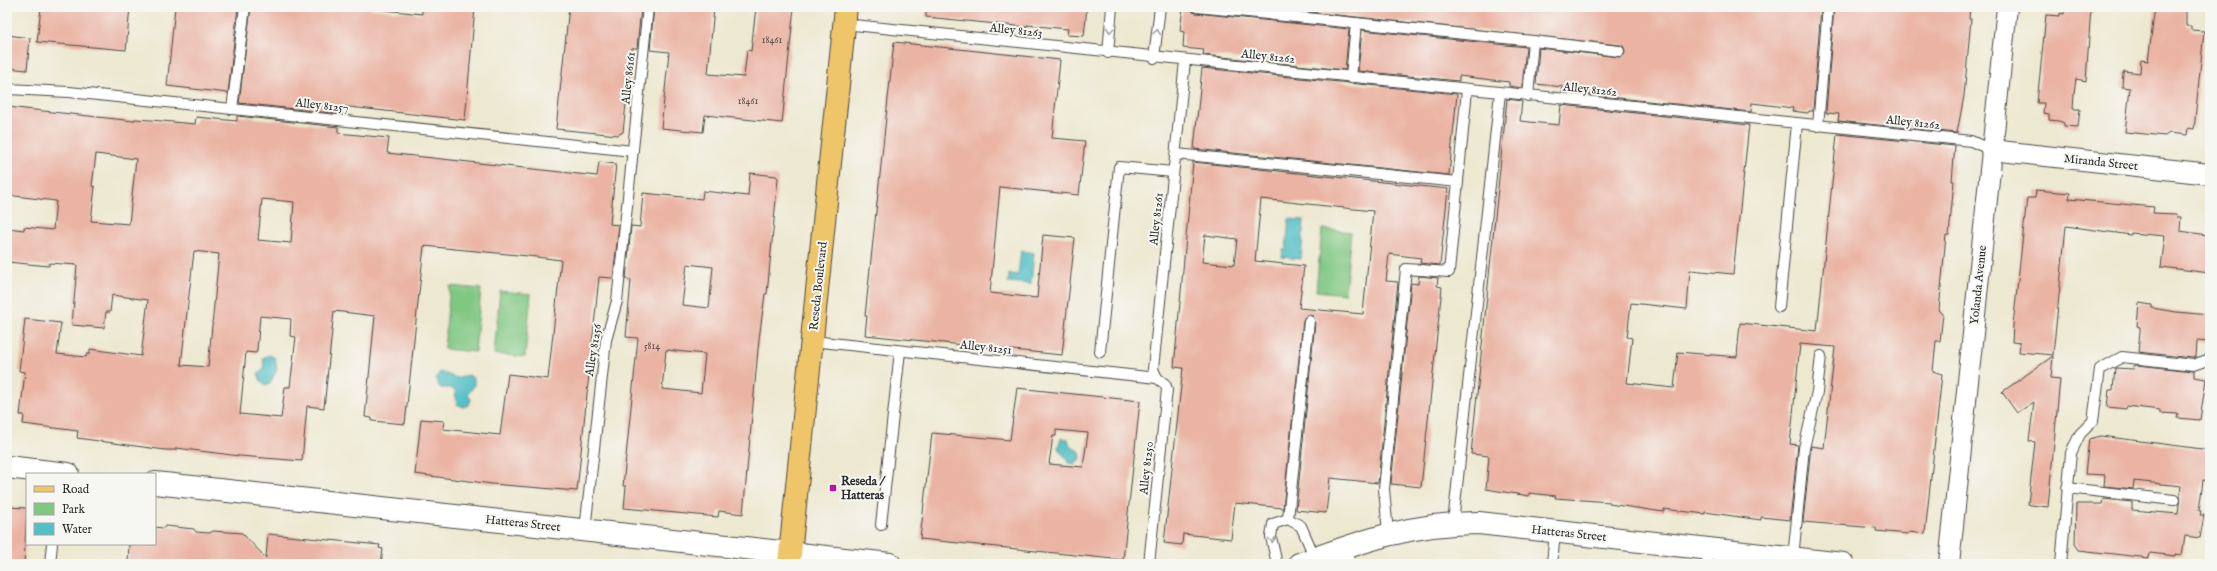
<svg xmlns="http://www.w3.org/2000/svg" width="2217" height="571" viewBox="0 0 2217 571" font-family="'IM FELL English',serif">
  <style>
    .green { fill: #80c782; stroke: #567956 }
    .water { fill: #52c0c6; stroke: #3e7678 }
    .building { fill: #eab3a3; fill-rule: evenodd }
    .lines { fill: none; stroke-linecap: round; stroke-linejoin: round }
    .service-casing { stroke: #484744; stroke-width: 12 }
    .minor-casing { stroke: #484744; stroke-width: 22 }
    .tertiary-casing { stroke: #484744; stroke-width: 24 }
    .primary-casing { stroke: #484744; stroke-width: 24 }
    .service { stroke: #fff; stroke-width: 10 }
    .minor { stroke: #fff; stroke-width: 20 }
    .tertiary { stroke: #fff; stroke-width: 22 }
    .primary { stroke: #eec569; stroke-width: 22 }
    .oneway { stroke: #a0a0a0 }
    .poi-dot { fill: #b5179e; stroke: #f6f6f2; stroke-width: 1.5 }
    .labels { text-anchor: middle; stroke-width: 4; stroke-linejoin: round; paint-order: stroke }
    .number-label { font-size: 10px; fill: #5b4d49 }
    .street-label { font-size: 12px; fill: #2b2b2b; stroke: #f6f6f2 }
    .poi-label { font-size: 12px; font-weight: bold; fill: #2b2b2b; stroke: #f6f6f2; text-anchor: start }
  </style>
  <rect width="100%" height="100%" fill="#f6f6f2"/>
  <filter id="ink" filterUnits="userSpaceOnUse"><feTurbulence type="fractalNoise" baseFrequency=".025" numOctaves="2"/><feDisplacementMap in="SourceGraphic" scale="8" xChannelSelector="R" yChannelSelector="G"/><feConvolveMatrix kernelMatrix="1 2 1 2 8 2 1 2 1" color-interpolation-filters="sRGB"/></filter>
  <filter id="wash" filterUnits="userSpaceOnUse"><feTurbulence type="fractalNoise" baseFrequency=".012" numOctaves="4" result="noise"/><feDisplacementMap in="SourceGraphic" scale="16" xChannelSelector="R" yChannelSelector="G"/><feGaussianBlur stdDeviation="0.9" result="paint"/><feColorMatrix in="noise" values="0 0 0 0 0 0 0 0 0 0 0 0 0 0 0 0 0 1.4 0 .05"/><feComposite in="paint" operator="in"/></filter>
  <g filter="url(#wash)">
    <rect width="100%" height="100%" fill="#ede8d0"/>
    <g class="green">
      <polygon points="1322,229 1351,232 1345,294 1316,291"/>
      <polygon points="450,286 481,289 475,352 444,349"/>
      <polygon points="500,291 531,294 525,357 494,354"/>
    </g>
    <g class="water">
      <polygon points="1289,219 1304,220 1301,259 1282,257 1283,250 1286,250"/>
      <polygon points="1021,251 1034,253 1031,284 1008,282 1009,274 1018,275"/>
      <polygon points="269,355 275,358 277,369 270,384 266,385 261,381 258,374 264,368 263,358"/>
      <polygon points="440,372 457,378 469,375 474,379 474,386 468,394 471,400 469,405 464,407 457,404 455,390 450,388 441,388 438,385 436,379"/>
      <path d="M1061,438L1068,439L1070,446L1080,452L1081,459L1076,462V464L1068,463C1067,456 1060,454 1058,447Z"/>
    </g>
    <g id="blocks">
      <g class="building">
        <polygon points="41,7 130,7 126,50 37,42"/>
        <polygon points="175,7 238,7 228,93 167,86"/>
        <polygon points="251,7 356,7 422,14 422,7 475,7 465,120 341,106 340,114 239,103"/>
        <polygon points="569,7 641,7 637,48 632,48 623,132 618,135 556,129"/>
        <polygon points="654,7 678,10 678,7 714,7 708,74 744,77 747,50 751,51 756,7 794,7 782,123 705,115 703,132 661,128 669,52 650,50"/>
        <polygon points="926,7 1087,7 1084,36 1067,35 1068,29 1027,25 1027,27 926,17"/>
        <polygon points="1183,7 1191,7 1193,12 1196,13 1349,29 1345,70 1203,55 1204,50 1183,48 1184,32 1180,31"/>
        <polygon points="1262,7 1821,7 1813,111 1809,111 1808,113 1792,111 1793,108 1752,103 1751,112 1562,92 1563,87 1536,84 1539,48 1619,57 1624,55 1625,51 1623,46 1620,45"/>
        <polygon points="1834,7 1970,7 1969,19 1971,19 1964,96 1957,133 1838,121 1839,114 1826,113"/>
        <polygon points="2065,7 2091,7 2086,81 2076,79 2074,94 2073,109 2080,109 2078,127 2064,126 2064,123 2059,121 2049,120 2049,114 2043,113 2044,103 2037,103 2046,15 2060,16 2060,13 2064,14"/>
        <polygon points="2155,7 2186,7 2186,26 2191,26 2191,30 2204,31 2194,129 2188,128 2187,135 2169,133 2165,136 2125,132 2130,88 2122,87 2123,73 2124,71 2140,73 2141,60 2148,61"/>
        <polygon points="1362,30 1526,47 1522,88 1509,86 1509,82 1459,76 1459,81 1358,71"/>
        <polygon points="7,35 30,38 27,70 7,68"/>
        <polygon points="894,42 1060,60 1052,138 1085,141 1079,195 1000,187 990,293 1037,298 1043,235 1075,238 1062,355 865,335 867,316 865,316"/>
        <polygon points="1202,68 1457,94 1449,175 1194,149"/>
        <polygon points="1507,99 1522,101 1520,121 1559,125 1561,105 1749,125 1733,274 1690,270 1687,309 1631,303 1627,337 1632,338 1627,383 1674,388 1678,352 1737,357 1740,323 1817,331 1837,134 1955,146 1952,181 1954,181 1949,235 1946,235 1939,310 1943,314 1940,341 1936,341 1933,371 1942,374 1925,534 1909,532 1908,534 1876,531 1876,528 1803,522 1811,446 1824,448 1835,347 1800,344 1790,444 1798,445 1790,520 1761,517 1761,520 1705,512 1705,514 1664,509 1664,512 1609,504 1610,502 1555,498 1556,496 1529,493 1529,496 1486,489 1489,456 1471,454"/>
        <path d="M7,107L134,121V119L151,120L195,124L196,117L237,121V116L338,127V133L389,138L387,153L597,176L599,162L616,164L610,224L619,225L613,278L599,277L577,491L492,484L415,474L421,419L444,421L443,429L500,435L508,374L548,379L561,260L528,256L424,246L405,424L372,421V418L365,417L375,316L334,311L324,408L307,406L302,461L240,456L176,448V450H165L77,438L78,431L23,424L24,415H20L25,372L19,371L25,319L61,323L57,354L86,357L87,354H90V349L141,356L148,300L112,295L110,312H106L104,328L72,325L77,265L49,263V266L7,262V228L24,230V227L53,230L56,201L7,195ZM96,154L136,159L129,224L91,221L95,187L92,186ZM262,199L294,202L291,243L258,240ZM194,251L219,254L208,367L181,365ZM260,316L291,319L290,336L296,337L290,387H285L281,418L240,414L246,352L256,353L257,350Z"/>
        <path d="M1193,162L1448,189L1440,265L1420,263L1421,258L1389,254L1386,281L1398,282L1378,483L1330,478L1326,513L1296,510L1315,322L1313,316L1307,315L1303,320L1283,508L1235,503L1231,539L1183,534L1182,545L1164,543L1183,368L1174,367ZM1261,199L1373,211L1363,314L1299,308L1304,266L1255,261ZM1205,235L1237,239L1234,265L1202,262Z"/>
        <path d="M750,173L776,176L778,178L767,294H765L759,339L743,514L719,511L718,517L624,508L626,486H623L638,338L626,337L631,280L626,279L631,226L640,227L643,193L702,199L703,191L748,196ZM687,264L713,267L709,308L682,305ZM666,350L705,354L701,393L662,389Z"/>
        <polygon points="2036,190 2070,193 2069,199 2154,207 2153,213 2176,214 2177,217 2181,217 2180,231 2208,235 2210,237 2210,273 2161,267 2165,236 2131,233 2131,235 2066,226 2053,355 2019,352 2020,343 2012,342 2013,325 2027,198 2035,198"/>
        <polygon points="1419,276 1438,278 1437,286 1442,287 1421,487 1391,484 1411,283 1418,284"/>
        <polygon points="2139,303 2152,305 2152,308 2176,312 2210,315 2210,342 2197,341 2196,357 2192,358 2138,352 2140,331 2140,327 2137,326"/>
        <polygon points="2053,356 2051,378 2060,379 2048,507 2031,505 2028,504 2035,442 2029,441 2034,402 2017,413 2002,392"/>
        <polygon points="2137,365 2194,371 2194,377 2206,379 2200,420 2177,418 2178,414 2160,413 2160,410 2127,406 2126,409 2107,407 2109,390 2113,390 2115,368 2133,369 2134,366"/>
        <path d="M1017,388L1140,401L1123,560L920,539L932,433L1010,440ZM1056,430L1088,433L1083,467L1049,464L1053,436H1056Z"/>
        <polygon points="2101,436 2210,450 2210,481 2203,480 2199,511 2201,511 2200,515 2204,515 2200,538 2185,536 2182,555 2175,554 2175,556 2150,553 2149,558 2079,550 2075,544 2076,504 2102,504 2103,499 2132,502 2132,510 2178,514 2181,486 2134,481 2133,489 2104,486 2105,475 2085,474 2089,439"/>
        <polygon points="7,507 27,508 24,564 7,564"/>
        <polygon points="166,526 194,529 196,532 210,533 213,531 242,533 266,558 268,534 380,545 379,548 383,549 381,564 147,564 128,562 129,544 155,544 155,527 163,528"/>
      </g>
    </g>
  </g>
  <g filter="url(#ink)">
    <use href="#blocks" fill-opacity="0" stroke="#484744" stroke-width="1"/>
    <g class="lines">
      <defs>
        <g id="service">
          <polyline points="1197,7 1533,41 1528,96"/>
          <polyline points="844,24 1971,141 1991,150"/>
          <polyline points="1533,41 1619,51"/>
          <polyline points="1108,53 1112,7"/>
          <polyline points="1154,58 1160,7"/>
          <polyline points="1351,78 1356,23"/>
          <polyline points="7,89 69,92 633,151"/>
          <polyline points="232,109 245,7"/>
          <polyline points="1818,126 1828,7"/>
          <polyline points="1176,154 1458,182"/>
          <polyline points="1779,307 1797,124"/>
          <polyline points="812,341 1157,378 1165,384 1167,389 1149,564"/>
          <polyline points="1100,352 1119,167 1173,172"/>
          <polyline points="1157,378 1153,369 1185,61"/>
          <polyline points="2067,488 2174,500"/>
          <polyline points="1288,519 1309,321"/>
          <polyline points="1453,523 1500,93"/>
          <polyline points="881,525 900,351"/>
          <polyline points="585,530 606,340 617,301 648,7"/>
          <polyline points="1388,533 1384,489 1406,269 1449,272 1467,90"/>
          <polyline points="1344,547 1351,564"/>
          <polyline points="1793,558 1804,448 1817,392 1821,356"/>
          <polyline points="50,564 52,544"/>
          <polyline points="1277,564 1271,537 1273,524 1288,519 1301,526 1315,558"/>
          <polyline points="1552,564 1555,532"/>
          <polyline points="1707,564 1708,549"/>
          <polyline points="2061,564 2071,453 2080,434 2093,421 2100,369 2122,357 2193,365 2210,359"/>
        </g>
        <g id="minor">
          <polyline points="1991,150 2210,174"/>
          <polyline points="1949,564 2007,7"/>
        </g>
        <g id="tertiary">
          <polyline points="7,467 68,474"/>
          <polyline points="155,483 890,564"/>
          <path d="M1299,564C1362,541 1412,523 1479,523L1843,564"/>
        </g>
        <polyline id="primary" points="789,564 846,7"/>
      </defs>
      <use href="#service" class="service-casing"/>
      <use href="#minor" class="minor-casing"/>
      <use href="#tertiary" class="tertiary-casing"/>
      <use href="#primary" class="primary-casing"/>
      <use href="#service" class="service"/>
      <use href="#minor" class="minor"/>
      <use href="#tertiary" class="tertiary"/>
      <use href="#primary" class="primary"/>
    </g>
    <defs><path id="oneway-chevron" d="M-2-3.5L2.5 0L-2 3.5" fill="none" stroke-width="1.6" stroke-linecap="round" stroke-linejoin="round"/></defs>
    <g class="oneway">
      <use href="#oneway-chevron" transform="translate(1110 30) rotate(95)"/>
      <use href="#oneway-chevron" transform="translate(1157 32) rotate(-83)"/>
      <use href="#oneway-chevron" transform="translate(1272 540) rotate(85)"/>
    </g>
  </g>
  <rect class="poi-dot" x="829" y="484" width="8" height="8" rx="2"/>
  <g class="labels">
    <g class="number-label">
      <text x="772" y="43">18461</text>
      <text x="748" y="104">18461</text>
      <text x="652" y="349">5814</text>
    </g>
    <g class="street-label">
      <text transform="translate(1016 30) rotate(6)" y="4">Alley 81263</text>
      <text transform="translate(1268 56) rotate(6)" y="4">Alley 81262</text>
      <text transform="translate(628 78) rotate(-84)" y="4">Alley 86161</text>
      <text transform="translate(1590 89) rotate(6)" y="4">Alley 81262</text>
      <text transform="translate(322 105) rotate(6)" y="4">Alley 81257</text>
      <text transform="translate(1913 122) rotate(6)" y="4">Alley 81262</text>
      <text transform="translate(2101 162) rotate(6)" y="4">Miranda Street</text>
      <text transform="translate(1156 219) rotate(-84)" y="4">Alley 81261</text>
      <text transform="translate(1978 285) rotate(-84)" y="4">Yolanda Avenue</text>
      <text transform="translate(818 286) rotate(-84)" y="4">Reseda Boulevard</text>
      <text transform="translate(986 347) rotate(6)" y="4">Alley 81251</text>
      <text transform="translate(593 350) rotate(-81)" y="4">Alley 81256</text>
      <text transform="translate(1146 468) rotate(-84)" y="4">Alley 81250</text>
      <text transform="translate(523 523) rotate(6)" y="4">Hatteras Street</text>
      <text transform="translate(1569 533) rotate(6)" y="4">Hatteras Street</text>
    </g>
    <g class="poi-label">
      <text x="841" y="485">Reseda /<tspan x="841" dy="14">Hatteras</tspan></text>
    </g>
  </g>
  <rect width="2217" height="571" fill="none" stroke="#f6f6f2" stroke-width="24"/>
  <rect x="26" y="473" width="130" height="72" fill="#f6f6f2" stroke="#a5a5a2"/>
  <rect x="34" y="486" width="20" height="6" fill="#eec569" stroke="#a5a5a2"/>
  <text x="62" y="493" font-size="12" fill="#2b2b2b">Road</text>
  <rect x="34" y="503" width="20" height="12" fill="#80c782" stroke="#a5a5a2"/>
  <text x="62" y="513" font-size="12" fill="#2b2b2b">Park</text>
  <rect x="34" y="523" width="20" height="12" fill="#52c0c6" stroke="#a5a5a2"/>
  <text x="62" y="533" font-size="12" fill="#2b2b2b">Water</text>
</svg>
